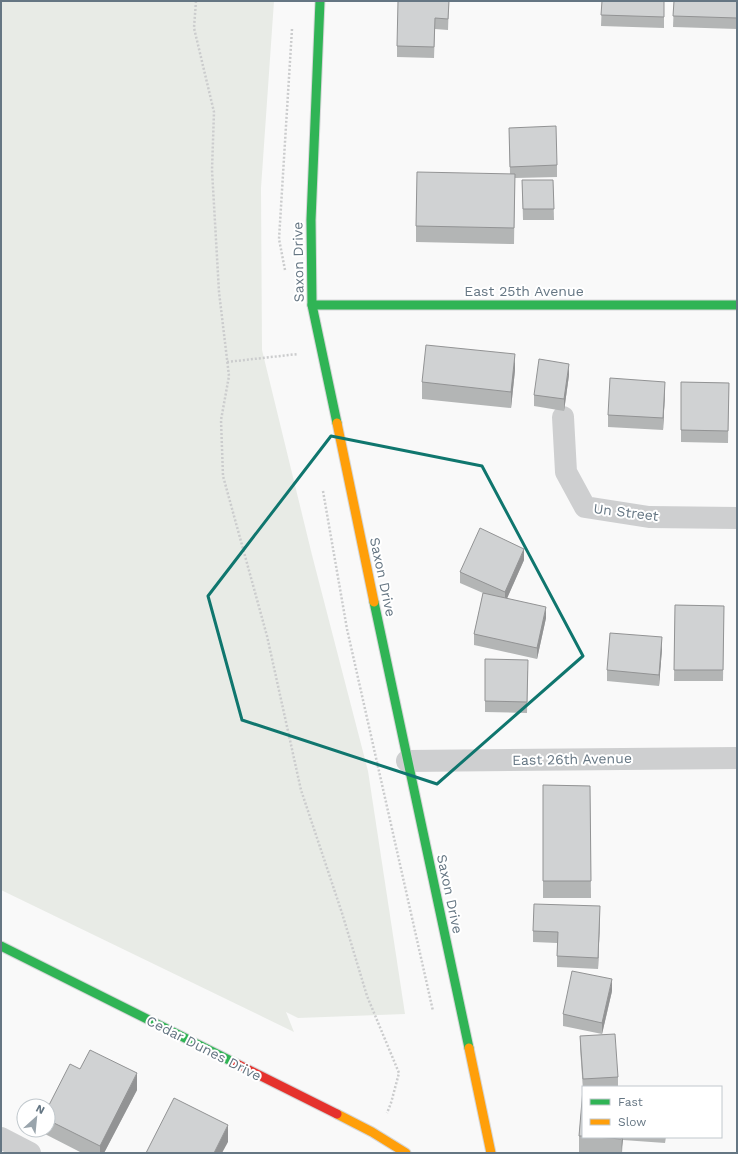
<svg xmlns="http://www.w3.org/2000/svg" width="738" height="1154" viewBox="0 0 738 1154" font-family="'Work Sans',sans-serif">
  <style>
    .green { fill: #e8ebe6 }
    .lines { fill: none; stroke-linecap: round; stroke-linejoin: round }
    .fast-casing { stroke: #d5d6d7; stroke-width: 11 }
    .slow-casing { stroke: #d5d6d7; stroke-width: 11 }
    .jam-casing { stroke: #d5d6d7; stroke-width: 11 }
    .path { stroke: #cbcccd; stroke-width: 2.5; stroke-dasharray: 2 2; stroke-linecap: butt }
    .street { stroke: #cecfd0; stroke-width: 22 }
    .fast { stroke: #30b455; stroke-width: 9 }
    .slow { stroke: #ff9f0a; stroke-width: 9 }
    .jam { stroke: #e5322d; stroke-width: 9 }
    .wall { fill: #b3b5b5 }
    .shaded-wall { fill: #929394 }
    .building { fill: #d0d2d3; stroke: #929394 }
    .marked { fill: none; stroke: #0f766e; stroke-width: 3; stroke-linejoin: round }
    .labels { text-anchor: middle; stroke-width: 4; stroke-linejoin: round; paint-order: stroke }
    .street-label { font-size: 14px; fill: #657683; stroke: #fff }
  </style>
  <rect width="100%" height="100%" fill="#f9f9f9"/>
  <polygon class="green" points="1,1 274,1 261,188 262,350 312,555 368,771 405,1014 298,1018 286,1012 294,1032 1,890"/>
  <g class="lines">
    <defs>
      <g id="fast">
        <polyline points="320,1 311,220 312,305 337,423"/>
        <polyline points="312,305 737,305"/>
        <polyline points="374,602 469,1048"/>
        <polyline points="1,946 237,1064"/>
      </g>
      <g id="slow">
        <polyline points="337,423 374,602"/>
        <polyline points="469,1048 491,1153"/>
        <polyline points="337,1114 372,1132 406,1153"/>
      </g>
      <polyline id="jam" points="237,1064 337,1114"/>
    </defs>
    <use href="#fast" class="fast-casing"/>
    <use href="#slow" class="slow-casing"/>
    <use href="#jam" class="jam-casing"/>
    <g class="path">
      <polyline points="196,1 194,28 214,112 212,170 219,292 229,376 221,420 223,476 267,636 301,790 342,913 367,996 399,1073 391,1103 387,1113"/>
      <polyline points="285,270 279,239 292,29"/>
      <polyline points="227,362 298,354"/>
      <polyline points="323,491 347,629 433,1011"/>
    </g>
    <g class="street">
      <polyline points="563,417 566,472 585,507 649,517 737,518"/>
      <polyline points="407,761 737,758"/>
      <polyline points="1,1138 30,1153"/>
    </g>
    <use href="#fast" class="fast"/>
    <use href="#slow" class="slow"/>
    <use href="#jam" class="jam"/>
  </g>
  <g class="wall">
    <polygon points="449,1 448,30 435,29 434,58 397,57 397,46"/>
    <polygon points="602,1 664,1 664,28 601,26"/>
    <polygon points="674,1 737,1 737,29 673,27"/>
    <polygon points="509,128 557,165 557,177 515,178 514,244 416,242 416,226 510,174"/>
    <polygon points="522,180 553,180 554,220 523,220"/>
    <polygon points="515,370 511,408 422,399 422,382"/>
    <polygon points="569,375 564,411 534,406 534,395"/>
    <polygon points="681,382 729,383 728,443 681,442"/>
    <polygon points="665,393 663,430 608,427 608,415"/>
    <polygon points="524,560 507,598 546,618 537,659 474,645 474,634 483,593 460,583 460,572"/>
    <polygon points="675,605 724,606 723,681 674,681"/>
    <polygon points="662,649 659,686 607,681 607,670"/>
    <polygon points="485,659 528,671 527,713 485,712"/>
    <polygon points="543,785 590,786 591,898 543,898"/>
    <polygon points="600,918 598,969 557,967 557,943 533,942 533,931"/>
    <polygon points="612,991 602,1034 563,1026 563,1014"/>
    <polygon points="580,1036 618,1077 618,1087 583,1087 583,1137 666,1137 665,1143 623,1140 622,1153 593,1153 579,1152 579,1136 583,1090 580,1048"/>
    <polygon points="80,1069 137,1090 104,1153 82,1153 43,1133 43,1130 48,1130 48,1107"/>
  </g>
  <g class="shaded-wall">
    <polygon points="515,354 515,370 511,408 511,392"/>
    <polygon points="569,364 569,375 564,411 564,399"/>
    <polygon points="665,382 665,393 663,430 663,418"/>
    <polygon points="524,549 524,560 505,603 505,592"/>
    <polygon points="546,607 546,618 537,659 537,648"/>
    <polygon points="662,637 662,649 659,686 659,675"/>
    <polygon points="600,906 600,918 598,969 598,958"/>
    <polygon points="612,979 612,991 602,1034 602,1023"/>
    <polygon points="137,1073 137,1090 104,1153 100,1153 100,1146"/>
    <polygon points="228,1125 228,1142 222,1153 214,1153"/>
    <polygon points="622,1137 623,1137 623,1140 621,1153"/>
  </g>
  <g class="building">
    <polygon points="398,1 449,1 448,19 435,18 434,47 397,46"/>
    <polygon points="602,1 664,1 664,17 601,15"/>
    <polygon points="674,1 737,1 737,18 673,16"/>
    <polygon points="556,126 557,165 510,167 509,128"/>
    <polygon points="417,172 515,174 514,228 416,226"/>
    <polygon points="522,180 553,180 554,209 523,209"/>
    <polygon points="426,345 515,354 511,392 422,382"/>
    <polygon points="539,359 569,364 564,399 534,395"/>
    <polygon points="610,378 665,382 663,418 608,415"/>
    <polygon points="681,382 729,383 728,431 681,430"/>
    <polygon points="480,528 524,549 505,592 460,572"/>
    <polygon points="483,593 546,607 537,648 474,634"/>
    <polygon points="675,605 724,606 723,670 674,670"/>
    <polygon points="610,633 662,637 659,675 607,670"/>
    <polygon points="485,659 528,660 527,702 485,701"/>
    <polygon points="543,785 590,786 591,881 543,881"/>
    <polygon points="534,904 600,906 598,958 557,956 558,932 533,931"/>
    <polygon points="572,971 612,979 602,1023 563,1014"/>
    <polygon points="615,1034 618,1077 583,1079 580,1036"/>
    <polygon points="90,1050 137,1073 100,1146 48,1120 48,1107 70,1064 80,1069"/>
    <polygon points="583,1089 583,1136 579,1136"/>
    <polygon points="174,1098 228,1125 214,1153 146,1153"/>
    <polygon points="595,1137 622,1137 621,1139"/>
  </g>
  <path class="marked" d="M331,436L482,466L583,656L437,784L242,720L208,596Z"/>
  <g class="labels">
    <g class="street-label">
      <text transform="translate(298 262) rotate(-91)" y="5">Saxon Drive</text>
      <text x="524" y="296">East 25th Avenue</text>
      <text transform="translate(626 512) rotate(7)" y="5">Un Street</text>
      <text transform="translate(383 577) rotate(78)" y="5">Saxon Drive</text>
      <text transform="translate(572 759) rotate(-1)" y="5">East 26th Avenue</text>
      <text transform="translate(450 894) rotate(78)" y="5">Saxon Drive</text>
      <text transform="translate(204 1048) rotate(27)" y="5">Cedar Dunes Drive</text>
    </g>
  </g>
  <rect width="738" height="1154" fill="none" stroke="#657683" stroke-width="4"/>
  <rect x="582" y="1086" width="140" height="52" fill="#ffffff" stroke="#c1c8cd"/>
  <rect x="590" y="1099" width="20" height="6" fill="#30b455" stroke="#c1c8cd"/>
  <text x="618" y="1106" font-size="12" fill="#657683">Fast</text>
  <rect x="590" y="1119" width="20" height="6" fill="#ff9f0a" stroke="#c1c8cd"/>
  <text x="618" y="1126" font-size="12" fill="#657683">Slow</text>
  <g transform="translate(36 1118) rotate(27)"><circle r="19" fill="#ffffff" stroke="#c1c8cd"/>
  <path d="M0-3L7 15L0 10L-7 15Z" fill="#99a4ac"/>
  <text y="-6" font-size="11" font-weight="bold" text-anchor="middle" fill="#657683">N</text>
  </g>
</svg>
